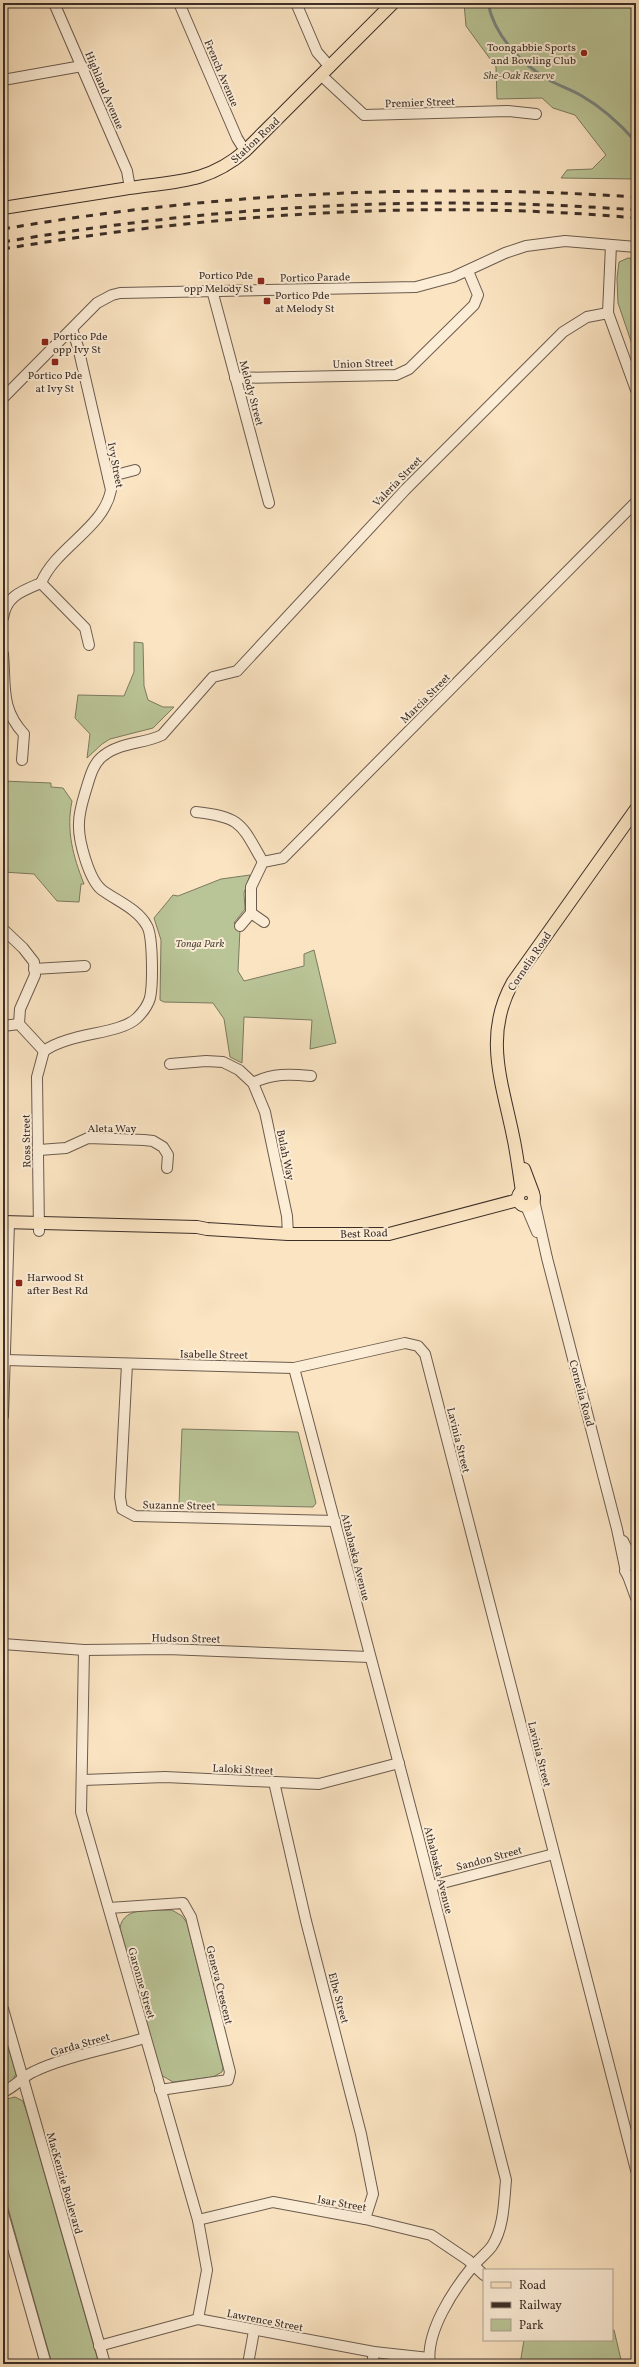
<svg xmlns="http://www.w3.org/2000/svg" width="639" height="2367" viewBox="0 0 639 2367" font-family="Vollkorn,serif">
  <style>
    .green { fill: #bac597; stroke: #7b7a60 }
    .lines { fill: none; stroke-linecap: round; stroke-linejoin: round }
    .stream { stroke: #798481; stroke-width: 3 }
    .minor-casing { stroke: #6c5c4e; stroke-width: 12 }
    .major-casing { stroke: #3c2f28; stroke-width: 14 }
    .minor { stroke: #fcedd7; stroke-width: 10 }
    .major { stroke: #fbe4c2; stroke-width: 12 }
    .rail { stroke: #3c2f28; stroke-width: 3; stroke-dasharray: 7 7; stroke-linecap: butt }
    .poi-dot { fill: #8f2418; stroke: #fcedd7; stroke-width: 1.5 }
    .labels { text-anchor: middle; stroke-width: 4; stroke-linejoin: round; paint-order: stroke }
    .poi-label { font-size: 11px; fill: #3c2f28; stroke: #fcedd7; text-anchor: start }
    .street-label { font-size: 11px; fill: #3c2f28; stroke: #fcedd7 }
    .park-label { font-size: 11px; font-style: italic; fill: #554d3e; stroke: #fcedd7 }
  </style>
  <rect width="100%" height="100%" fill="#fbe4c2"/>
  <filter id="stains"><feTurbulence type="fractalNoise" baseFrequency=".005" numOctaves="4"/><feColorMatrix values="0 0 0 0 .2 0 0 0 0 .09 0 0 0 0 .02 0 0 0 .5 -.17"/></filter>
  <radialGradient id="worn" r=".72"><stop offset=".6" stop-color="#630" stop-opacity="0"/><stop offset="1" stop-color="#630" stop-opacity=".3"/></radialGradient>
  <g class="green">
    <polygon points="464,3 636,3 636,179 561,178 567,170 592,169 606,155 575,115 553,108 542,98 497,99 496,67 466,26"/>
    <polygon points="628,258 636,259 636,356 618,303 617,278 619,262"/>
    <polygon points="134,642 143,643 144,686 148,700 163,707 174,707 153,728 110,739 102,744 87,758 90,734 75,718 78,695 124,696 134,672"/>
    <path d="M3,781L51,783V787L63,788L72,801C66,831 73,856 84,884H81L79,902L57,901L34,874L3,872Z"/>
    <polygon points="250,875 244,893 245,909 234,923 240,929 238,971 244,981 304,966 304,954 314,950 336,1043 310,1049 312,1020 244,1017 242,1063 230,1057 224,1019 213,1003 164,1002 160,1000 161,940 154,918 173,895 178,896 221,879"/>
    <polygon points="182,1429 298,1432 316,1503 313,1507 179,1504"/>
    <path d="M172,1910L182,1916L187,1923L223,2068L222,2072L213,2077L173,2082L161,2075L120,1928C123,1905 156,1911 172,1910Z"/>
    <polygon points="3,2029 16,2074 11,2083 3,2086"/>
    <polygon points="15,2097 23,2101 27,2113 99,2364 52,2364 3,2190 3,2100"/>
    <polygon points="612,2330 614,2330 622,2364 520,2364 524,2340 612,2340"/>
  </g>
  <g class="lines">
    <path class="stream" d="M488,3C494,35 521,64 549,80C560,86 572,90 582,96C603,108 621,125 636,142"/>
    <defs>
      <g id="minor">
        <polyline points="54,3 127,171 130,188"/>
        <polyline points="179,3 237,138 245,151"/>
        <polyline points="296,3 317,52 330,67"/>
        <polyline points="322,76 364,115 508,111 536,114"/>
        <polyline points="3,80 82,66"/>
        <polyline points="611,245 608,313 636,390"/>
        <polyline points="212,290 269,503"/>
        <polyline points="235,378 396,375 409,369 474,305 478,295 468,271"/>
        <polyline points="3,398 97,303 112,295 120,293 416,287 453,277 505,253 526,246 565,241 636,247"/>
        <polyline points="108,477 135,470"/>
        <path d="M41,583C56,547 104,528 111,490L78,347L72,329"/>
        <polyline points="41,583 85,628 89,645"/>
        <path d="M3,618C6,596 22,591 41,583"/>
        <path d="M3,654C6,686 0,708 24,734L22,760"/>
        <path d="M196,812C242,817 241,824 263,862"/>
        <polyline points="251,913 264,922"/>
        <polyline points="240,926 251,913 251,887 263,862 283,858 636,502"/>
        <polyline points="5,931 23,948 34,962 35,975 20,1009 19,1024 44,1051"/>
        <polyline points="34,969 85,966"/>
        <polyline points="3,1026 19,1024"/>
        <path d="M44,1051C70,1032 119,1035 137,1018C142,1013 148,1005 150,998C153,985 153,936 147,926C138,909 117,901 102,890C89,880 78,840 79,823C79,813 82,803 85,793C89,781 92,764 103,756C120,742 144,744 162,735L213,677L237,671L405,490L563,332L587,317L608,313"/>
        <polyline points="170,1064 206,1061 223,1062 239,1070 253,1083 265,1112 287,1216 288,1234"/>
        <path d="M253,1083C272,1073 290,1074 311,1076"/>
        <polyline points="39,1150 66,1148 88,1138 144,1140 153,1141 163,1147 168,1155 167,1168"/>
        <polyline points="534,1200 547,1258 617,1529 625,1567"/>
        <polyline points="526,1206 537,1232"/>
        <polyline points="39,1231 37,1077 44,1051"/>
        <polyline points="5,1360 294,1368 405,1343 418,1346 425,1354 636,2170"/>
        <polyline points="127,1364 120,1497 122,1509 135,1516 335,1521"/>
        <path d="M294,1368L418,1836L506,2180C504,2201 504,2228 492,2246C487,2253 479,2259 473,2266C454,2289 425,2332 430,2364"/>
        <polyline points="3,1416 9,1222"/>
        <polyline points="623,1541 633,1561"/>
        <polyline points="628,1562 625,1571 628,1576 636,1577"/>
        <polyline points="628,1576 636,1598"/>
        <polyline points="3,1644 84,1650 167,1649 369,1657"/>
        <polyline points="84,1650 81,1812 198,2220 207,2270 198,2319"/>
        <polyline points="83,1780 165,1777 319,1784 399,1763"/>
        <polyline points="274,1782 306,1921 361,2134 373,2194 365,2219"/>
        <polyline points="431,1886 554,1854"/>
        <polyline points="109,1908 183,1903 191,1917 230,2072 228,2080 160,2090"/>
        <polyline points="3,2009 105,2364"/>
        <path d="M3,2092C15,2087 22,2077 33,2072C63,2057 112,2048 145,2038"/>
        <polyline points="3,2213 46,2364"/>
        <polyline points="198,2220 273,2202 365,2219 431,2235 468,2260 484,2275"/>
        <polyline points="99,2346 198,2319 374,2352 429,2358"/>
        <polyline points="248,2364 254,2331"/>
        <polyline points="372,2364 374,2352"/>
      </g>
      <g id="major">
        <path d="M3,208C43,202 83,195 123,189C171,181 206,185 245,151L393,3"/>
        <polyline points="524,1169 533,1193"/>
        <circle cx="526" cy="1198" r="8"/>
        <path d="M522,1191C519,1173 517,1154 513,1136C502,1082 483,1035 513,982L636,809"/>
        <polyline points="3,1222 197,1227 207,1229 288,1234 389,1234 518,1200"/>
      </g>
    </defs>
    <use href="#minor" class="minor-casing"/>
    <use href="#major" class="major-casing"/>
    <use href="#minor" class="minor"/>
    <use href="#major" class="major"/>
    <g class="rail">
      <path d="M3,229C213,193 424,183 636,197"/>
      <path d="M3,242C214,206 422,194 636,210"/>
      <path d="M3,249C212,214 425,199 636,218"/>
    </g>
  </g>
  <g class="poi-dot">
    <circle cx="584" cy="53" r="4"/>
    <rect x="257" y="277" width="8" height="8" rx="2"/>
    <rect x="263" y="297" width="8" height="8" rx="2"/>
    <rect x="41" y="338" width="8" height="8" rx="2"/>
    <rect x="51" y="358" width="8" height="8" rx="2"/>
    <rect x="15" y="1279" width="8" height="8" rx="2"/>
  </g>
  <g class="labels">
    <g class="poi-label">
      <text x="576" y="51" text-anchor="end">Toongabbie Sports<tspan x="576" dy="13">and Bowling Club</tspan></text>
      <text x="253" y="279" text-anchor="end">Portico Pde<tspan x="253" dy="13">opp Melody St</tspan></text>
      <text x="275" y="299">Portico Pde<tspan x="275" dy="13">at Melody St</tspan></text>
      <text x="53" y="340">Portico Pde<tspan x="53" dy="13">opp Ivy St</tspan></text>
      <text x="55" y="379" text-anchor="middle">Portico Pde<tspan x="55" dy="13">at Ivy St</tspan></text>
      <text x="27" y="1281">Harwood St<tspan x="27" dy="13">after Best Rd</tspan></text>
    </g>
    <g class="street-label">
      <text transform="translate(222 73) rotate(67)" y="4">French Avenue</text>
      <text transform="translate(105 90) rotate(67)" y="4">Highland Avenue</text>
      <text transform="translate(420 102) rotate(-2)" y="4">Premier Street</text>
      <text transform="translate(255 140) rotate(-43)" y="4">Station Road</text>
      <text transform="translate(315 277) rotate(-1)" y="4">Portico Parade</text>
      <text transform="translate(363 363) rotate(-2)" y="4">Union Street</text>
      <text transform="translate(252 393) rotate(75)" y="4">Melody Street</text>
      <text transform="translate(116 465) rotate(79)" y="4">Ivy Street</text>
      <text transform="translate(397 481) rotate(-46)" y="4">Valeria Street</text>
      <text transform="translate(425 698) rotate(-45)" y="4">Marcia Street</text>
      <text transform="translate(529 961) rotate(-56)" y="4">Cornelia Road</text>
      <text x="112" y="1132">Aleta Way</text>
      <text transform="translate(26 1141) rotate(-91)" y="4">Ross Street</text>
      <text transform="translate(286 1155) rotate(78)" y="4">Bulah Way</text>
      <text transform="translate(364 1233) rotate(-2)" y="4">Best Road</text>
      <text transform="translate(214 1354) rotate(1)" y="4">Isabelle Street</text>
      <text transform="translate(582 1393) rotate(75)" y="4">Cornelia Road</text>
      <text transform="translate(459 1440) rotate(76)" y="4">Lavinia Street</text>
      <text transform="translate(179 1505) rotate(1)" y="4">Suzanne Street</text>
      <text transform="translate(356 1557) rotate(76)" y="4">Athabaska Avenue</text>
      <text transform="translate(186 1638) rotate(1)" y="4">Hudson Street</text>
      <text transform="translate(540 1754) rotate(76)" y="4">Lavinia Street</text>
      <text transform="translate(243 1769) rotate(3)" y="4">Laloki Street</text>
      <text transform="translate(489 1858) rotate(-15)" y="4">Sandon Street</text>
      <text transform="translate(439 1870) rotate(76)" y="4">Athabaska Avenue</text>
      <text transform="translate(142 1983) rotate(74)" y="4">Garonne Street</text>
      <text transform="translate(220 1985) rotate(76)" y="4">Geneva Crescent</text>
      <text transform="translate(339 1998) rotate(75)" y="4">Elbe Street</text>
      <text transform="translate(80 2044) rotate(-16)" y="4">Garda Street</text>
      <text transform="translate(65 2183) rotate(74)" y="4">MacKenzie Boulevard</text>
      <text transform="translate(342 2203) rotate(10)" y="4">Isar Street</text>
      <text transform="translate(265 2320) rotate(11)" y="4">Lawrence Street</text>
    </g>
    <g class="park-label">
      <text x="519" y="79">She-Oak Reserve</text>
      <text x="200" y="947">Tonga Park</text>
    </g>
  </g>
  <rect width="639" height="2367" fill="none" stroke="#fbe4c2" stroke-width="16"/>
  <rect x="4" y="4" width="631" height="2359" fill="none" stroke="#3c2f28" stroke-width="2"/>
  <rect x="8" y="8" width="623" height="2351" fill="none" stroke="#3c2f28"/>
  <rect x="483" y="2269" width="130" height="72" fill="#fcedd7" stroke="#afa191"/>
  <rect x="491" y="2282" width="20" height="6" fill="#fbe4c2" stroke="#afa191"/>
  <text x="519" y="2289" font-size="12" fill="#3c2f28">Road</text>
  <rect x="491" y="2302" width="20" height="6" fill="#3c2f28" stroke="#afa191"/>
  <text x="519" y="2309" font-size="12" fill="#3c2f28">Railway</text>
  <rect x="491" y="2319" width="20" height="12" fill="#bac597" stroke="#afa191"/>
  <text x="519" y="2329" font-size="12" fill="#3c2f28">Park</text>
  <rect width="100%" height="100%" filter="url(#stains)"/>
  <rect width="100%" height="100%" fill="url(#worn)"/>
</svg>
